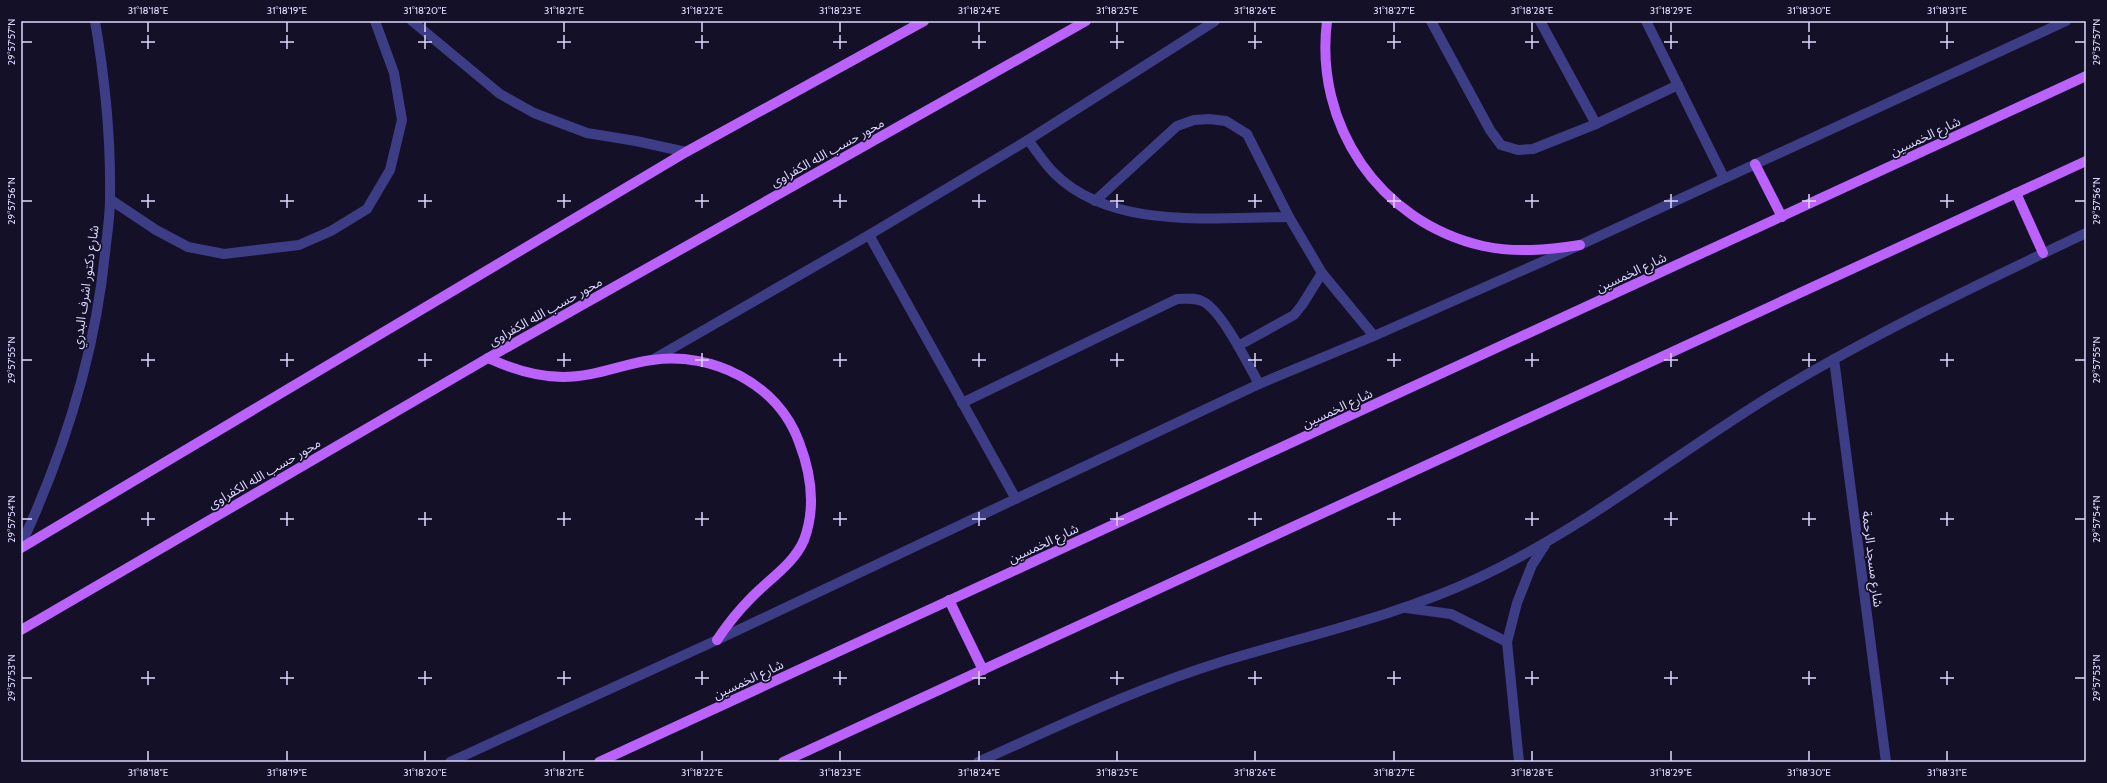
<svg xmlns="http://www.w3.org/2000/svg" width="2107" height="783" viewBox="0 0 2107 783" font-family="Cabin,'Noto Sans Arabic',sans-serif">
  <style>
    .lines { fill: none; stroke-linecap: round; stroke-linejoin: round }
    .minor { stroke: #3d3d86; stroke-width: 10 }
    .major { stroke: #bc62fc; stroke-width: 10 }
    .ticks { fill: none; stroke: #dbd8fe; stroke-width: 1.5 }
    .labels { text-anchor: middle; stroke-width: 3.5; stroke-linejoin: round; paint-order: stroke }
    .street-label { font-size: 13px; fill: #dbd8fe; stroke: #141028 }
    .neatline { fill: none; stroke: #dbd8fe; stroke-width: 1.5 }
    .ticks-label { font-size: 10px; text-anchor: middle; fill: #dbd8fe }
  </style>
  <rect width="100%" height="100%" fill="#141028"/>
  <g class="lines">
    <g class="minor">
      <polyline points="412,21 500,94 534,113 587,133 636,141 686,152"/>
      <polyline points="1431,21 1490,130 1501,145 1518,150 1533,149 1596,124 1678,85"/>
      <polyline points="1540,21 1596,124"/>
      <polyline points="1646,21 1724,178"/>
      <path d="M1028,140C1036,150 1044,163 1054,173C1112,231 1214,217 1289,217"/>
      <polyline points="111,200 156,230 188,247 224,254 299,245 331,231 367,209 390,170 402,120 394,73 375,21"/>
      <polyline points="1095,201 1177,126 1194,120 1209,119 1226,121 1247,134 1289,217 1322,273 1374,336"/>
      <polyline points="869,235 1016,499"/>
      <polyline points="1238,346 1294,315 1302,305 1322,273"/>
      <polyline points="1834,359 1886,762"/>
      <polyline points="652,360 869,235 1028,140 1215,21"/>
      <path d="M962,403L1177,299C1186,299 1195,297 1204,302C1223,313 1248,364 1259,384"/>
      <path d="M21,545C64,452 95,356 105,253C107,235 110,217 110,199C111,140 105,79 95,21"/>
      <polyline points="1406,608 1451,614 1507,642"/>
      <polyline points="450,762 717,640 1259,384 1374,336 1580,245 2066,21"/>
      <path d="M978,762C1059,726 1139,687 1224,661C1309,635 1397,616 1478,578C1583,529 1673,456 1772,395C1873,334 1979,284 2086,233"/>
      <polyline points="1519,762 1507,642 1517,603 1532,565 1545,545"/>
    </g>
    <g class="major">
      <path d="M1327,21C1314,125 1379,222 1483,246C1515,253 1547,250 1580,245"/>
      <polyline points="1755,164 1782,217"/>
      <polyline points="2016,193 2043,253"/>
      <path d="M488,358C512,369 536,377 563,377C595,377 622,364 652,360C712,351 778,384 799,442C811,473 816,508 804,540C794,564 768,580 751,598C738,611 727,625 717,640"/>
      <polyline points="21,548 686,152 924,21"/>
      <polyline points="949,600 983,670"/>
      <polyline points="21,630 488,358 1086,21"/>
      <polyline points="599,762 2086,76"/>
      <polyline points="783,762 2086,161"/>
    </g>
  </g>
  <path class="ticks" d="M148,22V32M287,22V32M425,22V32M564,22V32M702,22V32M840,22V32M979,22V32M1117,22V32M1255,22V32M1394,22V32M1532,22V32M1671,22V32M1809,22V32M1947,22V32M148,35V49M287,35V49M425,35V49M564,35V49M702,35V49M840,35V49M979,35V49M1117,35V49M1255,35V49M1394,35V49M1532,35V49M1671,35V49M1809,35V49M1947,35V49M22,42H32M141,42H155M280,42H294M418,42H432M557,42H571M695,42H709M833,42H847M972,42H986M1110,42H1124M1248,42H1262M1387,42H1401M1525,42H1539M1664,42H1678M1802,42H1816M1940,42H1954M2075,42H2085M148,194V208M287,194V208M425,194V208M564,194V208M702,194V208M840,194V208M979,194V208M1117,194V208M1255,194V208M1394,194V208M1532,194V208M1671,194V208M1809,194V208M1947,194V208M22,201H32M141,201H155M280,201H294M418,201H432M557,201H571M695,201H709M833,201H847M972,201H986M1110,201H1124M1248,201H1262M1387,201H1401M1525,201H1539M1664,201H1678M1802,201H1816M1940,201H1954M2075,201H2085M148,353V367M287,353V367M425,353V367M564,353V367M702,353V367M840,353V367M979,353V367M1117,353V367M1255,353V367M1394,353V367M1532,353V367M1671,353V367M1809,353V367M1947,353V367M22,360H32M141,360H155M280,360H294M418,360H432M557,360H571M695,360H709M833,360H847M972,360H986M1110,360H1124M1248,360H1262M1387,360H1401M1525,360H1539M1664,360H1678M1802,360H1816M1940,360H1954M2075,360H2085M148,512V526M287,512V526M425,512V526M564,512V526M702,512V526M840,512V526M979,512V526M1117,512V526M1255,512V526M1394,512V526M1532,512V526M1671,512V526M1809,512V526M1947,512V526M22,519H32M141,519H155M280,519H294M418,519H432M557,519H571M695,519H709M833,519H847M972,519H986M1110,519H1124M1248,519H1262M1387,519H1401M1525,519H1539M1664,519H1678M1802,519H1816M1940,519H1954M2075,519H2085M148,671V685M287,671V685M425,671V685M564,671V685M702,671V685M840,671V685M979,671V685M1117,671V685M1255,671V685M1394,671V685M1532,671V685M1671,671V685M1809,671V685M1947,671V685M22,678H32M141,678H155M280,678H294M418,678H432M557,678H571M695,678H709M833,678H847M972,678H986M1110,678H1124M1248,678H1262M1387,678H1401M1525,678H1539M1664,678H1678M1802,678H1816M1940,678H1954M2075,678H2085M148,751V761M287,751V761M425,751V761M564,751V761M702,751V761M840,751V761M979,751V761M1117,751V761M1255,751V761M1394,751V761M1532,751V761M1671,751V761M1809,751V761M1947,751V761"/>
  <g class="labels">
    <g class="street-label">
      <text transform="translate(1925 136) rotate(-25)" y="5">شارع الخمسين</text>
      <text transform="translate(827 152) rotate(-29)" y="5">محور حسب الله الكفراوى</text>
      <text transform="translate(1631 272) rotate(-25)" y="5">شارع الخمسين</text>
      <text transform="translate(85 287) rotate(-82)" y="5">شارع دكتور اشرف البدري</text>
      <text transform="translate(545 311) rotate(-29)" y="5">محور حسب الله الكفراوى</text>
      <text transform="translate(1337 408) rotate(-25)" y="5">شارع الخمسين</text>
      <text transform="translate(264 473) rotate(-30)" y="5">محور حسب الله الكفراوى</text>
      <text transform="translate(1043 543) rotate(-25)" y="5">شارع الخمسين</text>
      <text transform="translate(1873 559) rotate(83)" y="5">شارع مسجد الرحمة</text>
      <text transform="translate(748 679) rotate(-25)" y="5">شارع الخمسين</text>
    </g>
  </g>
  <rect width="2107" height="783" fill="none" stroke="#141028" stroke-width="44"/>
  <rect x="22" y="22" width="2063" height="739" class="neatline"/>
  <g class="ticks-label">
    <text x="148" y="14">31°18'18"E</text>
    <text x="287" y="14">31°18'19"E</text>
    <text x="425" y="14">31°18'20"E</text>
    <text x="564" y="14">31°18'21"E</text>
    <text x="702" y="14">31°18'22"E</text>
    <text x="840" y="14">31°18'23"E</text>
    <text x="979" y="14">31°18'24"E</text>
    <text x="1117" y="14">31°18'25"E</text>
    <text x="1255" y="14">31°18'26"E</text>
    <text x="1394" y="14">31°18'27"E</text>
    <text x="1532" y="14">31°18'28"E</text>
    <text x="1671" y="14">31°18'29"E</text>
    <text x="1809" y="14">31°18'30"E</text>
    <text x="1947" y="14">31°18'31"E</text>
    <text transform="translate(11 42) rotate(-90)" y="4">29°57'57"N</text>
    <text transform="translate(2096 42) rotate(-90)" y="4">29°57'57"N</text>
    <text transform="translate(11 201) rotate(-90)" y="4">29°57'56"N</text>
    <text transform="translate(2096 201) rotate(-90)" y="4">29°57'56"N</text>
    <text transform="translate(11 360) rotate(-90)" y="4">29°57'55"N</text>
    <text transform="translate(2096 360) rotate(-90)" y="4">29°57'55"N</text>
    <text transform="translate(11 519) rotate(-90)" y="4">29°57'54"N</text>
    <text transform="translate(2096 519) rotate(-90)" y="4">29°57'54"N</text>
    <text transform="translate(11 678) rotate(-90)" y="4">29°57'53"N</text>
    <text transform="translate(2096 678) rotate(-90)" y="4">29°57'53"N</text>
    <text x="148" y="776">31°18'18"E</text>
    <text x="287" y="776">31°18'19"E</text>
    <text x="425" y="776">31°18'20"E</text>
    <text x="564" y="776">31°18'21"E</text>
    <text x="702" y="776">31°18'22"E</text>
    <text x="840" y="776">31°18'23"E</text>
    <text x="979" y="776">31°18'24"E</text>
    <text x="1117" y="776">31°18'25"E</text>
    <text x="1255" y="776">31°18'26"E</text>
    <text x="1394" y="776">31°18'27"E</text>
    <text x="1532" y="776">31°18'28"E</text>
    <text x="1671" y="776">31°18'29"E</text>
    <text x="1809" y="776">31°18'30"E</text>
    <text x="1947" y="776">31°18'31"E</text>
  </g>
</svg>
